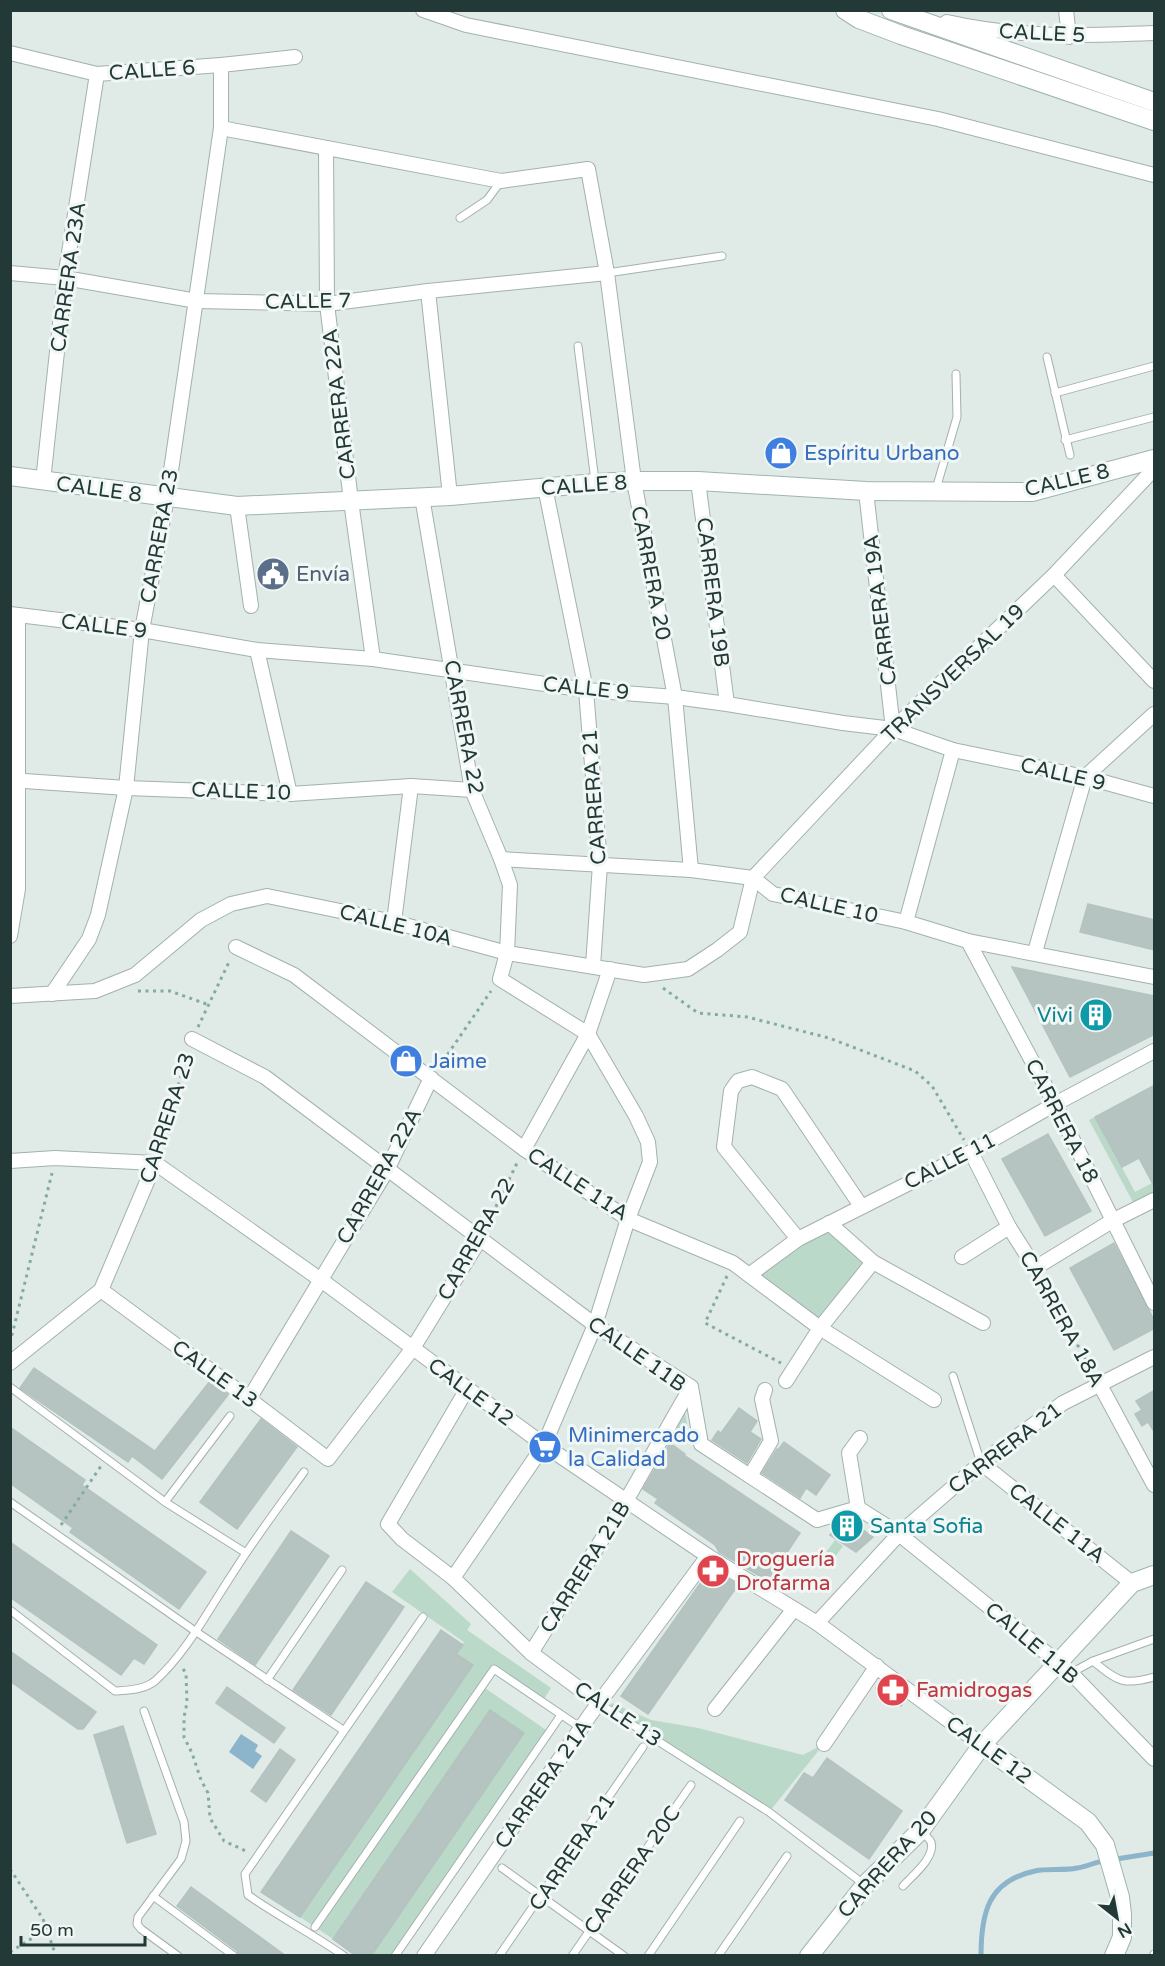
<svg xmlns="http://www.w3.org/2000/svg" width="1165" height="1966" viewBox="0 0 1165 1966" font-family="'Varela Round',sans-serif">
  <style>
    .green { fill: #bad9c9 }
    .water { fill: #8cb4cb }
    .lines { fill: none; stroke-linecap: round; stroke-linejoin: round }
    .stream { stroke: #8cb4cb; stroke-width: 5 }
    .building { fill: #b6c4c1; stroke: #b3c3bf; stroke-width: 1.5 }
    .lane-casing { stroke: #a3b1af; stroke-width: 9 }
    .street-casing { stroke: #a3b1af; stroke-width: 16 }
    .secondary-casing { stroke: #a0b4b1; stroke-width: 20 }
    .path { stroke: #83aba6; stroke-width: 3; stroke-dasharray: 3 4.5; stroke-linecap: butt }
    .lane { stroke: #fff; stroke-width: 7 }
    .street { stroke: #fff; stroke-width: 14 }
    .secondary { stroke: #fff; stroke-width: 18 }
    .labels { text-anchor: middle; stroke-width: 6; stroke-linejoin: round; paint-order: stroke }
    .street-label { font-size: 21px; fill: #223937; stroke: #f0f7f5 }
    .shop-label { font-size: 21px; fill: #366cbe; stroke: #f0f7f5; text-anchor: start }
    .service-label { font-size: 21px; fill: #4e5e75; stroke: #f0f7f5; text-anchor: start }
    .culture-label { font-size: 21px; fill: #0d838f; stroke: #f0f7f5; text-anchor: end }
    .health-label { font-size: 21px; fill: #be3a42; stroke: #f0f7f5; text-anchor: start }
  </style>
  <rect width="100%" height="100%" fill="#e0eae7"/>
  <g class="green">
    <polygon points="1095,1117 1135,1192 1154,1182 1154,1193 1134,1204 1089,1120"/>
    <polygon points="829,1223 873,1262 820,1328 749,1275"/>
    <polygon points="685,1411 690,1442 673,1432"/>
    <polygon points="835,1540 843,1546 830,1564 822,1558"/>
    <polygon points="410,1569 471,1624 467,1630 551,1688 542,1702 494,1669 482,1686 549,1732 395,1955 371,1955 524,1734 490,1711 333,1939 300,1917 473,1665 456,1654 464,1642 392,1592"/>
    <polygon points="612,1703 651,1720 698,1728 803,1755 824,1744 769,1812 607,1709"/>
  </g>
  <polygon class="water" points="241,1734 258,1745 255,1751 262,1756 253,1769 229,1752"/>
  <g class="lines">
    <path class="stream" d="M981,1956C981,1913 988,1881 1035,1871C1048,1868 1063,1871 1077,1868C1086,1867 1095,1862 1104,1861C1121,1858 1137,1856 1154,1853"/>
  </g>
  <g class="building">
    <polygon points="1088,904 1155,920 1155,950 1080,932"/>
    <polygon points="1012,967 1155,996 1155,1034 1070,1077"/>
    <polygon points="1155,1085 1155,1188 1139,1158 1122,1167 1095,1117"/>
    <polygon points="1048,1134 1091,1211 1045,1236 1002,1159"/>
    <polygon points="1114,1243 1155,1322 1155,1328 1114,1350 1070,1268"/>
    <polygon points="34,1368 155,1451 210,1381 228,1395 162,1479 132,1456 128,1462 20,1388"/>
    <polygon points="1155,1390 1155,1433 1148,1422 1142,1426 1135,1414 1142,1410 1136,1401"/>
    <polygon points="739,1408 757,1421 750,1432 761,1439 747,1463 712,1440 718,1431 721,1433"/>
    <polygon points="261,1419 297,1447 237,1529 200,1502"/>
    <polygon points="10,1427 85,1480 82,1485 206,1572 179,1609 70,1532 73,1528 10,1483"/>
    <polygon points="784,1442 830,1475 816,1495 806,1488 800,1498 762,1473 777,1449 778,1450"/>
    <polygon points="670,1443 685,1454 684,1455 800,1533 768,1581 719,1552 715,1545 655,1503 658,1499 643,1489"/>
    <polygon points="849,1520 873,1537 856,1552 830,1535 839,1523"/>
    <polygon points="291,1531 329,1556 255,1665 218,1639"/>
    <polygon points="10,1542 157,1645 144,1664 134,1658 121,1675 10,1597"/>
    <polygon points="711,1568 738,1585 648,1714 621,1696"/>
    <polygon points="366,1582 404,1607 331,1715 293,1690"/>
    <polygon points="441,1630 463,1645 456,1654 473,1665 300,1917 261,1892"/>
    <polygon points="10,1651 96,1712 83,1729 78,1729 10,1681"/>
    <polygon points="881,1681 905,1700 901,1706 876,1688"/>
    <polygon points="227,1687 285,1728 274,1743 216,1703"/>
    <polygon points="490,1710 524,1733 371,1956 356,1956 333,1939"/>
    <polygon points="123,1726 156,1834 127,1843 94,1735"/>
    <polygon points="280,1749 295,1760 266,1802 251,1791"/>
    <polygon points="827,1758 902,1811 869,1859 785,1800 804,1773 813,1778"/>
    <polygon points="191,1887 286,1956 239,1956 237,1951 177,1906"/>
  </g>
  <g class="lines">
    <defs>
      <g id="lane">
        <polyline points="460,218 487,200 501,181"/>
        <polyline points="607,273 722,256"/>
        <polyline points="578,346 595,481"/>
        <polyline points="1047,357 1070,455"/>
        <polyline points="1055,393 1154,366"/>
        <polyline points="1065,440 1154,417"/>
        <polyline points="936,489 957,417 956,374"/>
        <polyline points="953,1376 981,1463"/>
        <polyline points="10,1387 165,1502 246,1553"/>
        <polyline points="10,1502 195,1631 343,1730"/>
        <polyline points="165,1502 230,1416"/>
        <path d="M10,1610L115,1691C128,1690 144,1690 155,1681C187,1652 209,1609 233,1573C255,1538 280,1505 304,1472"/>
        <polyline points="1093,1661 1154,1639"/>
        <path d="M1071,1673L1093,1661C1118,1681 1123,1686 1154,1677"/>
        <polyline points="267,1680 342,1570"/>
        <polyline points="600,1704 769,1812 865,1885"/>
        <polyline points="144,1711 184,1822 186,1841 181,1859 138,1917 137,1924 141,1929 178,1956"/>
        <polyline points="502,1868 624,1956"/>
        <path d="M903,1886C912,1876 936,1857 931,1842C929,1838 924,1834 921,1830"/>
        <polyline points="153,1896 234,1956"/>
        <polyline points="315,1927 494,1669 581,1728"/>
        <path d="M344,1956C313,1934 279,1917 248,1895L245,1874L423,1617"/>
        <polyline points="395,1956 561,1715"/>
        <polyline points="499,1956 643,1747"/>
        <polyline points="572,1956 691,1785"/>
        <polyline points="648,1956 740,1821"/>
        <polyline points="718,1956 787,1856"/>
        <polyline points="1153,1956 1154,1954"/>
      </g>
      <g id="street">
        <polyline points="423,10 466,25 938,119 1154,175"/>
        <polyline points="1066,10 1069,37"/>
        <path d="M947,22C1019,38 1081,36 1154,33"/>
        <polyline points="10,53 97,74 221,65 295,57"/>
        <polyline points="221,128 501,181 588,169 607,273 634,481 675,697 691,870"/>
        <polyline points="326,148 327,304 351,501 373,659"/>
        <polyline points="10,273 65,278 197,301 327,304 428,291 607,273"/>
        <polyline points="428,291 450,496"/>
        <polyline points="43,481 65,278 97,74"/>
        <polyline points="698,481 727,704"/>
        <polyline points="545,487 586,690 600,864 593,966"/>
        <polyline points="866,491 893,729"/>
        <polyline points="422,497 472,790 501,859 510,885 507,953 500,979 588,1034 636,1116 648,1142 650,1162 628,1219 595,1325 544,1445 453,1578"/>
        <polyline points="237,506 251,606"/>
        <polyline points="1054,575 1154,681"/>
        <polyline points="10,614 142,630 257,650 373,659 586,690 675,697 727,704 843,723 893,729 953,750 1085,777 1154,796"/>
        <polyline points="257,650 290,794"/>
        <polyline points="10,780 126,788 290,794 411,786 472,790"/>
        <polyline points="501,859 691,870 753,878 773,894 906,922 968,941 1154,977"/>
        <polyline points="394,922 411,786"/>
        <polyline points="906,922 953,750"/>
        <polyline points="10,936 18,889 18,615"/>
        <polyline points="968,941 1055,1104 1154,1303"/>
        <polyline points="236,947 294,975 524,1149 628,1219 733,1263 820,1328 934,1400"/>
        <polyline points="1035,952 1085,777 1154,714"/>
        <polyline points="52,994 89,939 98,915 126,788 142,630 167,498 221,128 221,65"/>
        <polyline points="10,996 95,991 135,975 201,920 231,904 267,896 394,922 507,953 644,975 688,969 717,950 740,932 753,878 893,729 1054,575 1154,469"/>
        <polyline points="192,1039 265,1077 595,1325 691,1387 701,1444 817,1520 858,1508 899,1534 1071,1673 1154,1759"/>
        <polyline points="524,1149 588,1034 610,969"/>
        <polyline points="971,1152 1009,1227 1035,1268 1112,1221 1154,1200"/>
        <polyline points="10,1161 55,1158 155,1163 321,1280 544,1445 708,1556 817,1623 982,1745"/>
        <polyline points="829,1223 873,1262 983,1323"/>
        <polyline points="798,1239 724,1147 731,1091 738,1081 752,1077 782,1089 861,1206"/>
        <polyline points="962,1257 1009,1227"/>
        <polyline points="749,1275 798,1239 971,1152 1055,1104 1154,1051"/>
        <polyline points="101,1290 249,1399 328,1459 413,1348 480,1239"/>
        <polyline points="10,1363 101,1290 155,1163"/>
        <polyline points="786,1381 820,1328 873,1262"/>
        <polyline points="1100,1385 1154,1485"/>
        <polyline points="467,1389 388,1524 402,1539 453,1578 531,1653 600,1704"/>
        <polyline points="249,1399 387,1170 431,1078"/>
        <polyline points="981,1463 1132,1583"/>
        <polyline points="750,1476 771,1441 762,1399 765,1390"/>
        <polyline points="858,1508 849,1453 860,1438"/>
        <polyline points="817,1623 899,1534 981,1463 1063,1403 1154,1357"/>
        <polyline points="531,1653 626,1501 691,1387"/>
        <polyline points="715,1709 794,1609"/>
        <polyline points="824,1744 877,1666"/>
        <polyline points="424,1956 590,1715 708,1556"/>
      </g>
      <g id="secondary">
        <polyline points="845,10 859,19 901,35 1154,121"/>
        <polyline points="891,10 1154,102"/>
        <polyline points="10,476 237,506 450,496 596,483 634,481 698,481 866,491 1032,492 1154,459"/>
        <polyline points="982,1745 1088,1822 1105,1845 1120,1897 1122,1914 1122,1937 1114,1956"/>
        <polyline points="809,1956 865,1885 921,1830 982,1745 1132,1583 1154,1575"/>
      </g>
    </defs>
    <use href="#lane" class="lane-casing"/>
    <use href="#street" class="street-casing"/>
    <use href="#secondary" class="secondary-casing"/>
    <g class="path">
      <polyline points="663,988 698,1013 747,1017 829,1038 915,1071 932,1086 964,1140"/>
      <polyline points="138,991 170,991 209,1005"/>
      <polyline points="198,1027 230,960"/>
      <polyline points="439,1067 491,991"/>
      <polyline points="159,1150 188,1053"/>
      <polyline points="486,1227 517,1163"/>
      <polyline points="727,1276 705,1323 781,1363"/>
      <polyline points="1041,1279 1093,1373"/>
      <polyline points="10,1343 52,1173"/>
      <polyline points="61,1525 101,1466"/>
      <polyline points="183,1669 186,1673 187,1703 184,1717 184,1737 192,1753 201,1780 208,1793 210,1818 224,1841 248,1852"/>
      <polyline points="10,1869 43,1919 56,1956"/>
      <polyline points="10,1952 47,1929"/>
    </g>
    <use href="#lane" class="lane"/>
    <use href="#street" class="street"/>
    <use href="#secondary" class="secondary"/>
  </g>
  <defs>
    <symbol id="shop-disc" viewBox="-11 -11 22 22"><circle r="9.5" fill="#3f7fe0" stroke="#f0f7f5"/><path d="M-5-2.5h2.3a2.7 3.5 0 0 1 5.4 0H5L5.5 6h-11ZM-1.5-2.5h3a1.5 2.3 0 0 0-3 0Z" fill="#fff"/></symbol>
    <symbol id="civic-disc" viewBox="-11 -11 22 22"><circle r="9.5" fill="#5c6f8a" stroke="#f0f7f5"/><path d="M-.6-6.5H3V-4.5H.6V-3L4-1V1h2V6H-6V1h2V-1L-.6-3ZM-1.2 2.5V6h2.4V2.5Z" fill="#fff"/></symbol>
    <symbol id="building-disc" viewBox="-11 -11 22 22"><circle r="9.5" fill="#0f9aa8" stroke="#f0f7f5"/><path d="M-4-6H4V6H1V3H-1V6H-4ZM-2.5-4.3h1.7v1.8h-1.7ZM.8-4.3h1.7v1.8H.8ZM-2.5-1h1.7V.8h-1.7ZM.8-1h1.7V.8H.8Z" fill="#fff"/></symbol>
    <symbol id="supermarket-disc" viewBox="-11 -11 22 22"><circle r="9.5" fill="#3f7fe0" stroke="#f0f7f5"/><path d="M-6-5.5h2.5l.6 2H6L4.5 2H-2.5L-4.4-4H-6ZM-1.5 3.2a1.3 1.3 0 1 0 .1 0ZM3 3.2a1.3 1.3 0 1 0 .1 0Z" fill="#fff"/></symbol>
    <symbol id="pharmacy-disc" viewBox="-11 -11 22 22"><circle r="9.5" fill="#e0444e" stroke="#f0f7f5"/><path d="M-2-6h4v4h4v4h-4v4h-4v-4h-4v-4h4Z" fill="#fff"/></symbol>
  </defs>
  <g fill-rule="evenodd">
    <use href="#shop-disc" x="762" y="434" width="38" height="38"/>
    <use href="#civic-disc" x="254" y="555" width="38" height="38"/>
    <use href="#building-disc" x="1077" y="996" width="38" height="38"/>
    <use href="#shop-disc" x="387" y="1042" width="38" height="38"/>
    <use href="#supermarket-disc" x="526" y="1428" width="38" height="38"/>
    <use href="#building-disc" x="828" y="1507" width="38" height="38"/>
    <use href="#pharmacy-disc" x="694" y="1552" width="38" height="38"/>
    <use href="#pharmacy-disc" x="874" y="1671" width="38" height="38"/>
  </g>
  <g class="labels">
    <g class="street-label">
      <text transform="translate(1042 33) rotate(3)" y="7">CALLE 5</text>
      <text transform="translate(152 70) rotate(-4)" y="7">CALLE 6</text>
      <text transform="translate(68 277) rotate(-82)" y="7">CARRERA 23A</text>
      <text transform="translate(308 301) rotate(-1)" y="7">CALLE 7</text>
      <text transform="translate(339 404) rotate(-97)" y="7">CARRERA 22A</text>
      <text transform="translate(1067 480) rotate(-13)" y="7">CALLE 8</text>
      <text transform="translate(584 485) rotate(-4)" y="7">CALLE 8</text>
      <text transform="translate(99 489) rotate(8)" y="7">CALLE 8</text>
      <text transform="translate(159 536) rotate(-80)" y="7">CARRERA 23</text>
      <text transform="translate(651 573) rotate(79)" y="7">CARRERA 20</text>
      <text transform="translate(713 592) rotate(83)" y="7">CARRERA 19B</text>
      <text transform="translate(880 610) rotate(-97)" y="7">CARRERA 19A</text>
      <text transform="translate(104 626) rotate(7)" y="7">CALLE 9</text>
      <text transform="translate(953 673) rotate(-44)" y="7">TRANSVERSAL 19</text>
      <text transform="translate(586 688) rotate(6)" y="7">CALLE 9</text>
      <text transform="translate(464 727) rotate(79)" y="7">CARRERA 22</text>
      <text transform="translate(1063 774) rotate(13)" y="7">CALLE 9</text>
      <text transform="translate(241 791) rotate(2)" y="7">CALLE 10</text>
      <text transform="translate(594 797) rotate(-94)" y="7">CARRERA 21</text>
      <text transform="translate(829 905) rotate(13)" y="7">CALLE 10</text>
      <text transform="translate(396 925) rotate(14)" y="7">CALLE 10A</text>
      <text transform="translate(167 1118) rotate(-72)" y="7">CARRERA 23</text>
      <text transform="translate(1062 1121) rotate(63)" y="7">CARRERA 18</text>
      <text transform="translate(950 1161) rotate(-27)" y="7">CALLE 11</text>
      <text transform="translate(379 1176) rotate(-61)" y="7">CARRERA 22A</text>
      <text transform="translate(578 1184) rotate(33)" y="7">CALLE 11A</text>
      <text transform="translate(476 1239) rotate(-61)" y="7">CARRERA 22</text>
      <text transform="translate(1062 1319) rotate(61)" y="7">CARRERA 18A</text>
      <text transform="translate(637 1354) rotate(35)" y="7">CALLE 11B</text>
      <text transform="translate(215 1374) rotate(36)" y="7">CALLE 13</text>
      <text transform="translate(471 1392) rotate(36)" y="7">CALLE 12</text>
      <text transform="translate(1005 1448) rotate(-37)" y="7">CARRERA 21</text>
      <text transform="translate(1057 1523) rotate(38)" y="7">CALLE 11A</text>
      <text transform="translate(585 1567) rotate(-58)" y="7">CARRERA 21B</text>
      <text transform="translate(1032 1643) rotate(40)" y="7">CALLE 11B</text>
      <text transform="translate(618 1714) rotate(34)" y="7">CALLE 13</text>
      <text transform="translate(989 1750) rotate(36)" y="7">CALLE 12</text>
      <text transform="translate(543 1784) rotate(-55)" y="7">CARRERA 21A</text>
      <text transform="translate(572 1852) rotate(-56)" y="7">CARRERA 21</text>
      <text transform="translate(887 1864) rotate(-48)" y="7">CARRERA 20</text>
      <text transform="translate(632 1870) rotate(-55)" y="7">CARRERA 20C</text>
    </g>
    <g class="shop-label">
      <text x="804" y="460">Espíritu Urbano</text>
      <text x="429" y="1068">Jaime</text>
      <text x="568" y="1442">Minimercado<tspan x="568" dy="24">la Calidad</tspan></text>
    </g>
    <g class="service-label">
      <text x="296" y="581">Envía</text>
    </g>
    <g class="culture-label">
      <text x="1073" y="1022">Vivi</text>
      <text x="870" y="1533" text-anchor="start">Santa Sofia</text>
    </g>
    <g class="health-label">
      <text x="736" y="1566">Droguería<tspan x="736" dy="24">Drofarma</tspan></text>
      <text x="916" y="1697">Famidrogas</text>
    </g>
  </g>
  <rect width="1165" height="1966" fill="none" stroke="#223937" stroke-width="24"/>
  <g transform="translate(1117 1918) rotate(149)" stroke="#f0f7f5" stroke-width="4.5" paint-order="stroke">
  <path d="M0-4.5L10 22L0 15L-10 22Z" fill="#223937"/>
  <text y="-9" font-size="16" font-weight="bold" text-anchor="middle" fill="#223937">N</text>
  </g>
  <path d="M21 1936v9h124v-9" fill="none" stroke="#223937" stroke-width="3"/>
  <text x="30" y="1936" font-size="18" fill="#223937" stroke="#f0f7f5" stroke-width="4.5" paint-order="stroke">50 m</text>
</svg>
